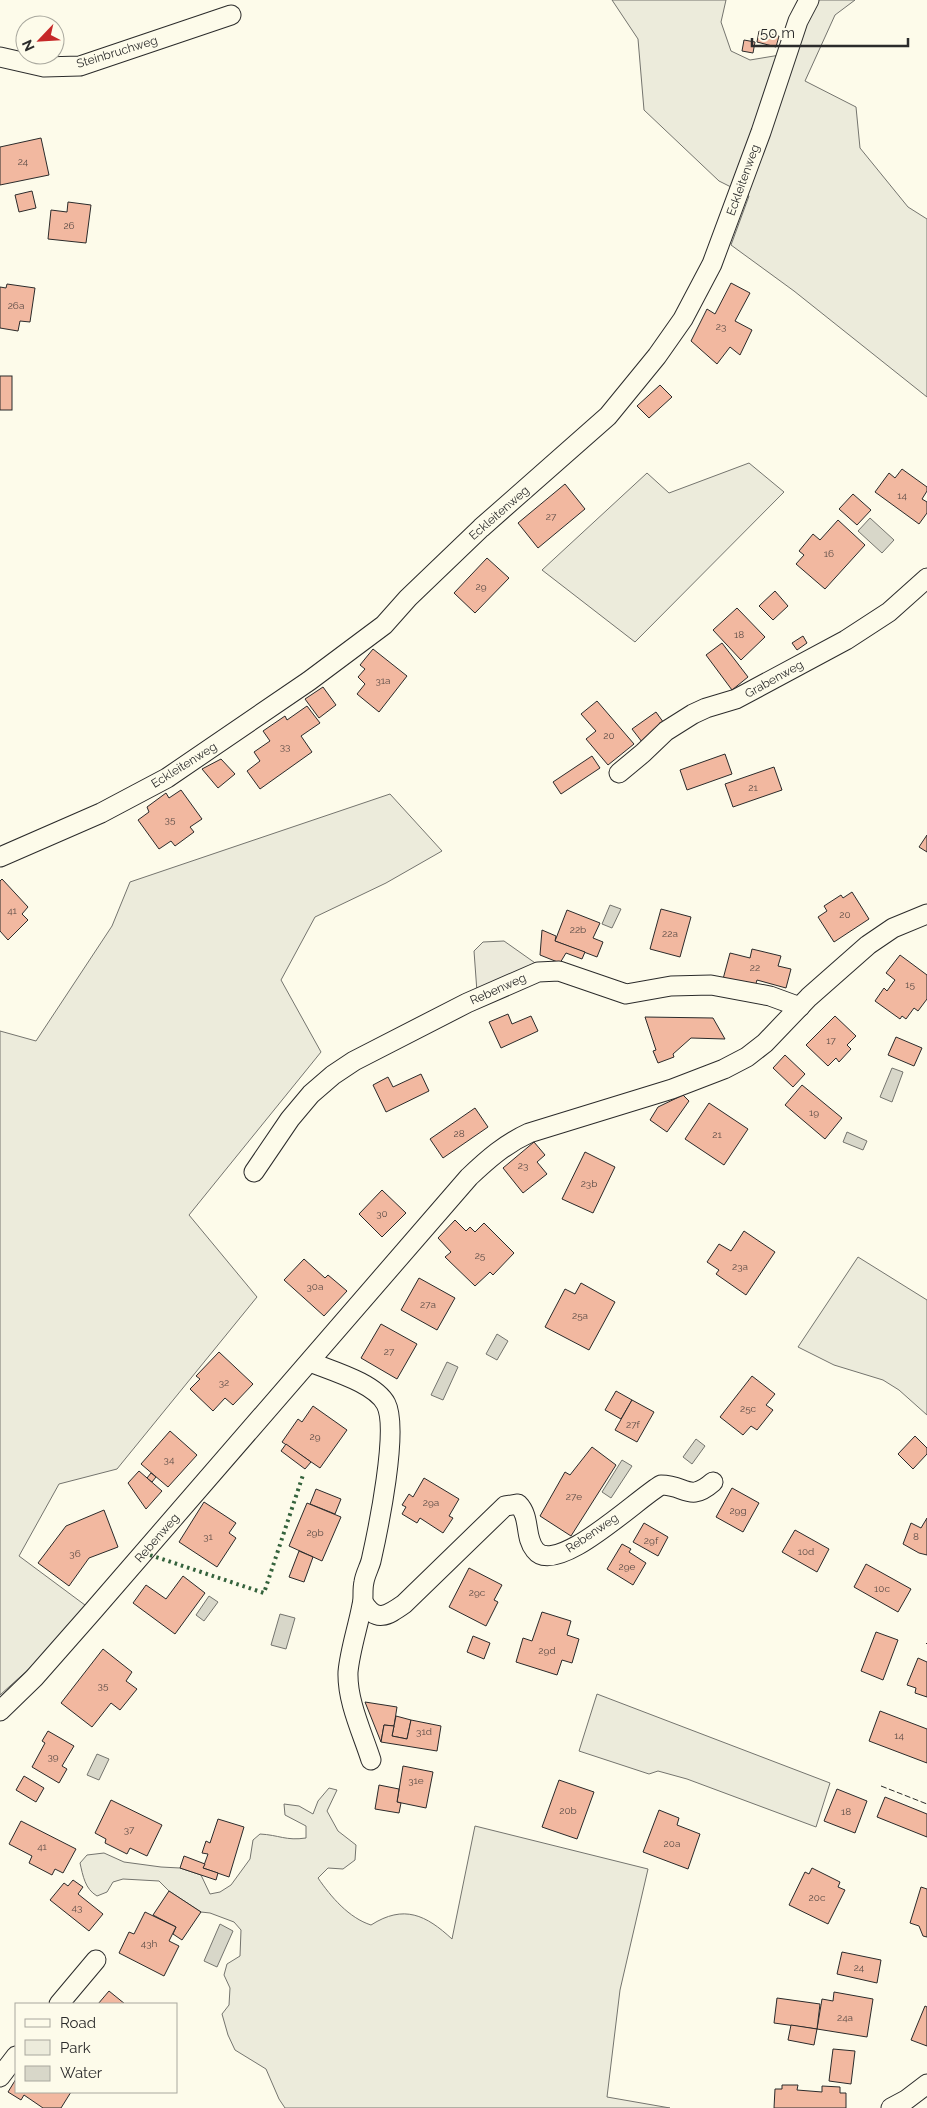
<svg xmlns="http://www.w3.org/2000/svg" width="927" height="2108" viewBox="0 0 927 2108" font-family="Raleway,sans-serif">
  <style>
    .green { fill: #ecebdb; stroke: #74746e }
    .parking { fill: #eceadb; stroke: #74746e }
    .water { fill: #d8d7c9; stroke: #74746e }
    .building { fill: #f2b8a0; stroke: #2b2b2b }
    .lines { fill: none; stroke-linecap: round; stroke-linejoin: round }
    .minor-casing { stroke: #2b2b2b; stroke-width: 21 }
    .minor { stroke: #fdfbea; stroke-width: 19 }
    .hedge { stroke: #34623c; stroke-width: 4; stroke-dasharray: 2.5 4; stroke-linecap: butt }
    .fence { stroke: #2b2b2b; stroke-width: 1; stroke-dasharray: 6 2.5; stroke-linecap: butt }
    .labels { text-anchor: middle; stroke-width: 4; stroke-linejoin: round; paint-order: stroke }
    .number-label { font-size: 10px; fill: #5d4e48 }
    .street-label { font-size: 12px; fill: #2b2b2b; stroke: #fdfbea }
  </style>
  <rect width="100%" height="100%" fill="#fdfbea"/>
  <g class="green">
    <polygon points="612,0 726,0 721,22 731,51 750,60 780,55 802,0 855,0 835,15 805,81 856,107 860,148 908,207 927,219 927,397 794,291 731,245 749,196 719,181 644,110 638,39"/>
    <polygon points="749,463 784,492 635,642 542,570 647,473 669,493"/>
    <polygon points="390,794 442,851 386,883 315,917 281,980 321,1052 189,1215 257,1297 117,1469 59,1484 19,1556 93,1611 0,1695 0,1031 36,1041 112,926 130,882"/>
    <polygon points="858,1257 927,1300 927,1415 899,1390 883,1380 834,1365 798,1347"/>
    <polygon points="597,1694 830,1783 816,1827 687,1779 658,1771 649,1774 579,1751"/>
    <path d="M329,1788L337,1790L327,1811L338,1831L356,1845L355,1860L343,1869L328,1868L318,1878C331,1897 349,1918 371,1925C404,1904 426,1915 452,1939L475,1826L648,1869L620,1990L607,2097L670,2108H285L279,2099L266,2069L235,2050L228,2035L222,2014L229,2005L230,1988L224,1975L227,1964L240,1956L241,1930L234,1922L210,1913L201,1912L169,1891L159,1881L123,1879L113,1882L107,1892L97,1896C85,1889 83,1876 80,1863L87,1855L104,1853L124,1862L161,1867L180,1868L201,1875L210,1894L220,1892L231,1885L250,1859L253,1840L260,1834C279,1835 286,1841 306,1838V1826L285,1815L284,1804L299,1806L313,1814L318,1801Z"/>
  </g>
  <polygon class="parking" points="504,941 538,965 477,992 474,951 483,942"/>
  <g class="water">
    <polygon points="870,518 894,540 882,553 858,531"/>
    <polygon points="610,905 621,909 612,928 602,924"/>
    <polygon points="892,1068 903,1072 892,1102 880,1097"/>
    <polygon points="847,1132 867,1141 863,1150 843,1142"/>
    <polygon points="497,1334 508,1341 497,1360 486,1354"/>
    <polygon points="447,1362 458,1367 443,1400 431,1395"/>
    <polygon points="696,1439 705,1446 692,1464 683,1457"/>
    <polygon points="622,1460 632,1466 611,1498 602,1492"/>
    <polygon points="209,1596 218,1602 204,1621 196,1615"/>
    <polygon points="280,1614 295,1618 286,1649 271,1645"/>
    <polygon points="97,1754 109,1759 99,1780 87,1775"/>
    <polygon points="220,1924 233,1931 217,1967 204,1961"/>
  </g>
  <g class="building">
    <polygon points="759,31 779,36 776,47 757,42"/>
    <polygon points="744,40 755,42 753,53 742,51"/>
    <polygon points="41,138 49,175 0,185 0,147"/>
    <polygon points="32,191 36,208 19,212 15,195"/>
    <polygon points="68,202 91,205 86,243 48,239 51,210 67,212"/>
    <polygon points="731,283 750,293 735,321 752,330 740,355 730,347 717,364 691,341 707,309 715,314"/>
    <polygon points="7,284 35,288 30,322 20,321 18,331 0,328 0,287 6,288"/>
    <rect x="0" y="376" width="12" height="34"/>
    <polygon points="660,385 672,397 649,418 637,406"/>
    <polygon points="902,469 927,487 927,491 922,499 927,502 927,513 919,524 875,492 889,473 895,478"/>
    <polygon points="565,484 585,509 538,548 518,523"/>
    <polygon points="853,494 871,510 857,525 839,509"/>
    <polygon points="838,520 865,545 825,589 796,564 804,555 799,551 813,534 820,540"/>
    <polygon points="487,558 509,578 475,613 454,593"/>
    <polygon points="775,591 788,606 773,620 759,606"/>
    <polygon points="737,608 765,637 741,660 713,630"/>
    <polygon points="803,636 807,643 797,650 792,643"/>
    <polygon points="722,643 748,677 732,690 706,655"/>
    <polygon points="373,649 407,676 379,712 357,694 365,684 358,677 365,669 360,665"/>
    <polygon points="323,687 336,705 319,718 305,699"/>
    <polygon points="597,701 634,744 608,765 586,739 596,731 581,714"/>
    <polygon points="307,706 320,723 301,736 312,752 260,789 247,771 260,761 254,752 270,741 263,731 285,716 287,720"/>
    <polygon points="656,712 666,726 642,742 632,729"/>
    <polygon points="725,754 732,774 687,790 680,770"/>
    <polygon points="592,756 600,768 561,794 553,782"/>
    <polygon points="221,759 235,774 218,788 202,769"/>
    <polygon points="774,767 782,790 733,807 725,784"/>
    <polygon points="181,790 202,819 190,827 194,832 175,846 171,841 159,849 138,820 149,812 147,807 166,793 169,798"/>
    <polygon points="927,835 927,852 919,847"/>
    <polygon points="2,879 28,907 22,914 28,920 8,940 0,931 0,881"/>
    <polygon points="852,892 869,919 834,942 818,917 827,911 824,906 841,895 843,898"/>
    <polygon points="661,909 691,917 680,957 650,949"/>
    <polygon points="567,910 600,923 593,938 603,942 597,957 555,941"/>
    <polygon points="542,930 556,936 555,941 585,952 582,959 566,953 560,963 540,955"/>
    <polygon points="752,949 781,956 778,966 791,969 786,988 757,980 755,987 723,979 730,953 750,958"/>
    <polygon points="900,955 927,975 927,999 918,1011 914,1008 906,1019 902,1016 900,1019 875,1001 884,988 887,991 895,980 886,973"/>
    <polygon points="508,1014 512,1024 531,1016 538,1031 501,1048 489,1022"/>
    <polygon points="835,1016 856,1036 847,1045 851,1049 839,1062 836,1058 828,1066 806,1045"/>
    <polygon points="645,1017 713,1018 725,1039 691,1038 673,1054 674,1057 658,1063 653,1051 656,1050"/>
    <polygon points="896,1037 922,1048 914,1066 888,1055"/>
    <polygon points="785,1055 805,1074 793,1087 773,1068"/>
    <polygon points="421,1074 429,1091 386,1112 373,1085 388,1077 393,1087"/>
    <polygon points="802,1085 842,1118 825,1139 785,1105"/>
    <polygon points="683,1095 689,1101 667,1132 650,1120 658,1107"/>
    <polygon points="709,1103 748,1129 724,1165 685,1139"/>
    <polygon points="475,1108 488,1127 443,1158 430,1139"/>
    <polygon points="534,1142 545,1155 537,1162 547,1174 523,1193 503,1168"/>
    <polygon points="585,1152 615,1167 593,1213 562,1199"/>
    <polygon points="382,1190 406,1213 382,1237 359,1214"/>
    <polygon points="455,1220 466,1231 470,1227 475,1232 484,1223 514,1253 493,1275 490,1272 475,1286 445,1257 451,1252 438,1238"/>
    <polygon points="744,1231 775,1252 746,1295 716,1274 719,1270 707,1262 719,1244 731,1251"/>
    <polygon points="304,1259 325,1278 328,1275 347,1291 324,1316 284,1280"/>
    <polygon points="419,1278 455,1298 437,1330 401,1310"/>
    <polygon points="581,1283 615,1302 589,1350 545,1327 565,1289 575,1294"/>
    <polygon points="381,1324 417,1344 397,1379 361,1358"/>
    <polygon points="219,1352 253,1384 233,1405 225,1398 213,1411 190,1389 200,1379 196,1376"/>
    <polygon points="752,1376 775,1394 766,1405 773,1410 757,1430 751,1426 743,1435 720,1417"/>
    <polygon points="616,1391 632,1400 621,1419 605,1410"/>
    <polygon points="632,1400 654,1412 637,1442 615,1430"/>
    <polygon points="313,1406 347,1430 320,1468 282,1442 298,1419 302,1422"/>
    <polygon points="170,1431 197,1455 168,1487 141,1464"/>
    <polygon points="915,1436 927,1448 927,1454 913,1469 898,1454"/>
    <polygon points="286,1444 311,1462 305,1469 281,1451"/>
    <polygon points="592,1447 616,1465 571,1536 540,1516 565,1472 570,1475"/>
    <polygon points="139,1471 162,1491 146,1509 128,1483"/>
    <polygon points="151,1473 156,1477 152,1482 147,1478"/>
    <polygon points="424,1478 459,1499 449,1516 453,1518 443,1533 420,1518 417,1523 402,1514 406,1507 402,1505 409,1494 413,1497"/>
    <polygon points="732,1488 759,1503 743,1532 716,1517"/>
    <polygon points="316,1489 341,1499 335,1514 310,1504"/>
    <polygon points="204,1502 236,1523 229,1533 236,1538 217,1567 179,1542"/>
    <polygon points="307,1503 341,1517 322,1561 289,1546"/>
    <polygon points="104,1510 118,1547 89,1558 69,1586 38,1563 66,1526"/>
    <polygon points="927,1518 927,1555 919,1553 903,1544 911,1523 921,1528"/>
    <polygon points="644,1523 668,1537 658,1556 633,1542"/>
    <polygon points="795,1530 829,1549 817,1572 782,1552"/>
    <polygon points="622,1544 631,1549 629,1552 646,1563 633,1585 607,1569"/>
    <polygon points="299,1551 313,1557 304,1582 289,1577"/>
    <polygon points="866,1564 911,1589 898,1612 854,1587"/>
    <polygon points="469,1568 502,1585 494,1600 498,1602 486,1626 449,1607"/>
    <polygon points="183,1576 205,1593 175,1634 133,1603 146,1585 166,1599"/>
    <polygon points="542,1612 571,1621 567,1635 579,1639 572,1663 562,1660 557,1675 516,1662 523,1638 532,1641"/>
    <polygon points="876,1632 898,1640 883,1680 861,1671"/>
    <polygon points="473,1636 490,1643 484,1659 467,1652"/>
    <polygon points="103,1649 132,1672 126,1681 137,1689 120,1710 111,1703 92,1727 61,1703"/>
    <polygon points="918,1658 927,1662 927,1697 915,1693 916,1688 907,1685"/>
    <polygon points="365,1702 397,1707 394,1726 384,1725 381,1742"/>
    <polygon points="880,1711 927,1729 927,1763 869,1741"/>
    <polygon points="396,1716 411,1720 407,1739 392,1736"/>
    <polygon points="411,1720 441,1726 437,1751 381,1742 384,1725 394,1726 392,1736 407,1739"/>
    <polygon points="48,1731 74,1746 62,1766 67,1769 59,1783 32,1767 45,1743 42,1741"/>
    <polygon points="403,1766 433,1772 426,1808 397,1802"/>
    <polygon points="24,1776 44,1788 36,1802 16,1790"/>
    <polygon points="559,1780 594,1792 577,1839 542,1827"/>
    <polygon points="379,1785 399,1789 397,1802 401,1803 399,1813 375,1809"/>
    <polygon points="837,1789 867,1801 855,1833 824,1821"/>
    <polygon points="885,1797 927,1814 927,1837 877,1817"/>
    <polygon points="111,1800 162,1825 147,1856 130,1848 127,1854 105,1843 106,1839 95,1833"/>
    <polygon points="659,1810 679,1818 677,1825 700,1834 688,1869 643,1852"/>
    <polygon points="218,1819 244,1827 229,1877 203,1868 208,1854 202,1853 206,1841 210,1843"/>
    <polygon points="21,1821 76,1849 63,1873 55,1869 52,1875 29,1863 32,1856 9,1844"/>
    <polygon points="184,1856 205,1864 203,1868 218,1873 216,1880 180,1868"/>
    <polygon points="812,1868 840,1882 838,1887 845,1890 828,1924 789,1905 805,1872 809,1874"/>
    <polygon points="73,1880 83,1887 78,1894 103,1914 89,1931 50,1900 64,1883 68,1886"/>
    <polygon points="921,1887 927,1889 927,1937 923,1936 919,1926 910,1923"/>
    <polygon points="169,1891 201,1912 182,1940 173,1934 176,1927 153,1915"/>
    <polygon points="145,1912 176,1927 169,1941 179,1946 164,1976 119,1953 129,1932 134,1934"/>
    <polygon points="842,1952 881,1960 877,1983 837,1974"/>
    <polygon points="109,1991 125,2004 98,2004"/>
    <polygon points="834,1992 873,1999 867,2037 817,2029 822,1999 833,2001"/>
    <polygon points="777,1998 820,2004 817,2029 774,2023"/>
    <polygon points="925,2006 927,2007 927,2046 911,2040"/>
    <polygon points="791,2025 817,2029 814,2045 788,2040"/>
    <polygon points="833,2049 855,2051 851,2084 829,2081"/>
    <polygon points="16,2079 16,2092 71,2092 61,2108 43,2108 24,2095 21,2100 8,2092"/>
    <polygon points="782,2085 798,2085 797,2090 822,2092 822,2086 840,2087 840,2093 846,2093 846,2108 774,2108 775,2089 782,2089"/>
  </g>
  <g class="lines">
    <defs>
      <g id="minor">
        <polyline points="0,57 44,67 80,66 231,15"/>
        <polyline points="619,773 643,753 666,731 693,714 706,708 736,699 846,640 889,612 927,578"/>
        <polyline points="0,857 101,813 167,778 309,681 384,625 408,598 481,528 608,416 657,356 683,319 712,264 761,132 798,21 809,0"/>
        <polyline points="254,1172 290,1119 311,1094 333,1075 354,1061 467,1003 538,972 559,971 626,994 671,986 711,985 770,996 800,1007"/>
        <path d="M310,1362C332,1371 375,1383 386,1404C399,1429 378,1530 371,1561C369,1568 365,1575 364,1582C362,1590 364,1598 362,1605C358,1627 350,1650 348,1672C347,1701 362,1732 371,1760"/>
        <path d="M363,1602C376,1623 387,1616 404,1604L505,1506L518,1504C531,1517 524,1537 535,1550C556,1578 639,1497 661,1485C686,1485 689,1503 713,1482"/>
        <path d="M0,1711L34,1678L93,1611L469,1177C488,1159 505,1144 529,1133L672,1089L724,1069L747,1057L765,1043L809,997L868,945L893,928L927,914"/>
        <polyline points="59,2004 96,1960"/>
        <polyline points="0,2077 16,2056"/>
        <polyline points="891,2108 906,2100 927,2084"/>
      </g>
    </defs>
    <use href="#minor" class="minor-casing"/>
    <use href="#minor" class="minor"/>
    <polyline class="hedge" points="150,1555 264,1593 303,1475"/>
    <g class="fence">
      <polyline points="926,1643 927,1644"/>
      <polyline points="881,1786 927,1804"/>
    </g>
  </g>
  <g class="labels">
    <g class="number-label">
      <text x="23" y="165">24</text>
      <text x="69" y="229">26</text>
      <text x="16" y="309">26a</text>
      <text x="721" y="330">23</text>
      <text x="902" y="499">14</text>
      <text x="551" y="520">27</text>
      <text x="829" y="557">16</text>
      <text x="481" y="590">29</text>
      <text x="739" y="638">18</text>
      <text x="383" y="684">31a</text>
      <text x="609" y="739">20</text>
      <text x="285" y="750">33</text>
      <text x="753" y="791">21</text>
      <text x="170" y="823">35</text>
      <text x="12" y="914">41</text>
      <text x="845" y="918">20</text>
      <text x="578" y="933">22b</text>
      <text x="670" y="937">22a</text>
      <text x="755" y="971">22</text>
      <text x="910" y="988">15</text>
      <text x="831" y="1044">17</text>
      <text x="814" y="1116">19</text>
      <text x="459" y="1137">28</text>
      <text x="717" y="1138">21</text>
      <text x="523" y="1169">23</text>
      <text x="589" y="1187">23b</text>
      <text x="382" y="1217">30</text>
      <text x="480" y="1259">25</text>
      <text x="740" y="1270">23a</text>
      <text x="315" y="1290">30a</text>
      <text x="428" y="1308">27a</text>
      <text x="580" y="1319">25a</text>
      <text x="389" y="1355">27</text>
      <text x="224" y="1386">32</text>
      <text x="748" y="1412">25c</text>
      <text x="633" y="1428">27f</text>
      <text x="315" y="1440">29</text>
      <text x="169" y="1463">34</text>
      <text x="574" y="1500">27e</text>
      <text x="431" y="1506">29a</text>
      <text x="738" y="1514">29g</text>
      <text x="315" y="1536">29b</text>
      <text x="208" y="1540">31</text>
      <text x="916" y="1540">8</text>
      <text x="651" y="1544">29f</text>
      <text x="806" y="1555">10d</text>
      <text x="75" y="1557">36</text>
      <text x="627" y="1570">29e</text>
      <text x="882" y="1592">10c</text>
      <text x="477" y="1596">29c</text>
      <text x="547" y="1654">29d</text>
      <text x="103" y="1689">35</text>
      <text x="424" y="1735">31d</text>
      <text x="899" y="1739">14</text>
      <text x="53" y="1760">39</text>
      <text x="416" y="1784">31e</text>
      <text x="568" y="1814">20b</text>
      <text x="846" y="1815">18</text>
      <text x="129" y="1833">37</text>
      <text x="672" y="1847">20a</text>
      <text x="42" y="1850">41</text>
      <text x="817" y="1901">20c</text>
      <text x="77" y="1911">43</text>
      <text x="149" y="1947">43h</text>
      <text x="859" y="1971">24</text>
      <text x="845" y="2021">24a</text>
    </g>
    <g class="street-label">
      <text transform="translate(117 52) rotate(-17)" y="4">Steinbruchweg</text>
      <text transform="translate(743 180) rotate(-70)" y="4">Eckleitenweg</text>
      <text transform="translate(499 513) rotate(-41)" y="4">Eckleitenweg</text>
      <text transform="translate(774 679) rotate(-29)" y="4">Grabenweg</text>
      <text transform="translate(184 765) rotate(-32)" y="4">Eckleitenweg</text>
      <text transform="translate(498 989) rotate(-24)" y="4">Rebenweg</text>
      <text transform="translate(592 1533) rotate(-34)" y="4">Rebenweg</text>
      <text transform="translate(157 1538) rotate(-49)" y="4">Rebenweg</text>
    </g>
  </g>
  <rect x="15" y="2003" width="162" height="90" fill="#fdfbea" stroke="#a9a89e"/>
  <rect x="25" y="2019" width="25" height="8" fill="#fdfbea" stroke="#a9a89e"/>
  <text x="60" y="2028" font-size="15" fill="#2b2b2b">Road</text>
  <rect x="25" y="2040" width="25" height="15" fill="#ecebdb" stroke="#a9a89e"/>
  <text x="60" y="2053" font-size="15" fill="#2b2b2b">Park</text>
  <rect x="25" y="2066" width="25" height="15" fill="#d8d7c9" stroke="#a9a89e"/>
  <text x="60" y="2078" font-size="15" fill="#2b2b2b">Water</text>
  <g transform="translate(40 40) rotate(245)"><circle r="24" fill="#fdfbea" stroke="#a9a89e"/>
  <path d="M0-4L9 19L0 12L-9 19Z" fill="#c62828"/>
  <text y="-8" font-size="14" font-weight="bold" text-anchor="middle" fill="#2b2b2b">N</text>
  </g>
  <path d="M752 38v8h156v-8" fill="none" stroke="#2b2b2b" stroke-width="2.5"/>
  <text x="760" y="38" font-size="15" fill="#2b2b2b" stroke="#fdfbea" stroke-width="4" paint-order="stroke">50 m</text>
</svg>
